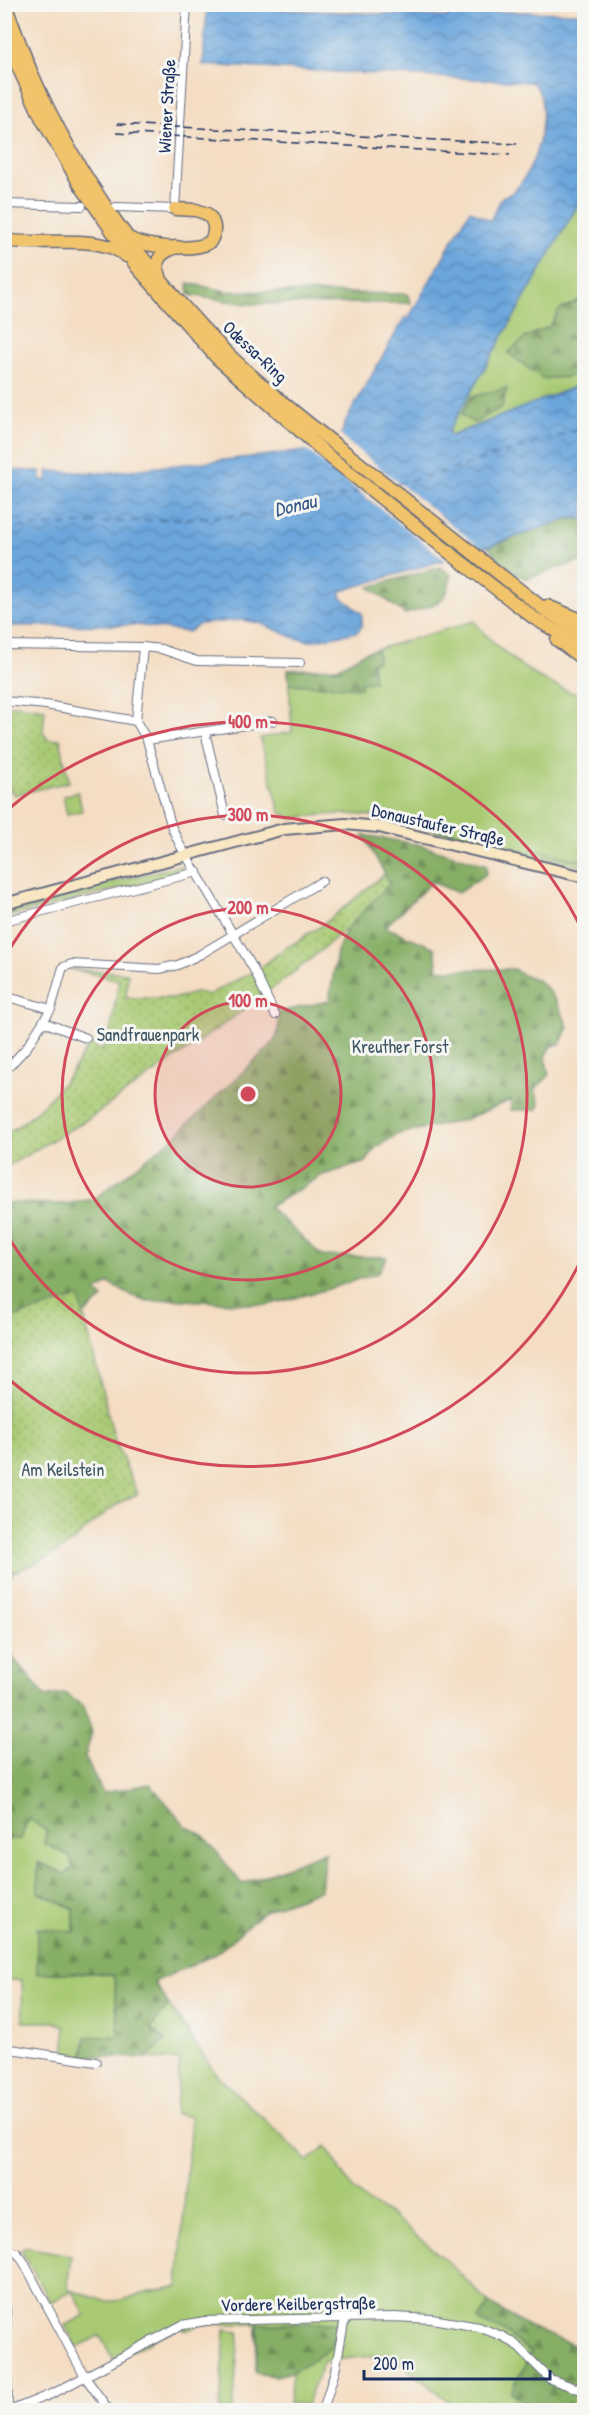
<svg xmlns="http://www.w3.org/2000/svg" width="589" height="2415" viewBox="0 0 589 2415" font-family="'Patrick Hand',sans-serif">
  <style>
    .green { fill: #a9ca73; stroke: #627c68; stroke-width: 1.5 }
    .forest { fill: url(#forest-firs); stroke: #506e62; stroke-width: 1.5 }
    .park { fill: url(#park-dots); stroke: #627c68; stroke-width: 1.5 }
    .water { fill: url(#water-waves); stroke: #446a9d; stroke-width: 1.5 }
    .pier { fill: #f4ddc2 }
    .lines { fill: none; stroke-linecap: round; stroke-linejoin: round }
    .ferry { stroke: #37598a; stroke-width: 1.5; stroke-dasharray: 8 6; stroke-linecap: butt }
    .minor-casing { stroke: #676c81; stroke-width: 10 }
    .secondary-casing { stroke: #676c81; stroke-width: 14 }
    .trunk-casing { stroke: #676c81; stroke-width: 15 }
    .minor { stroke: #fff; stroke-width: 8 }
    .secondary { stroke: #f9e7c3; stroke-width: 10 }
    .trunk { stroke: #f1c36a; stroke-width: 12 }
    .rail { stroke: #1b2f5e; stroke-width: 1.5; stroke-dasharray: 9 4.5; stroke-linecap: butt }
    .ring { fill: none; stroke: #d1495b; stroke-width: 3 }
    .labels { text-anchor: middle; stroke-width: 6; stroke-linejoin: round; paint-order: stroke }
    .street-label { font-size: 18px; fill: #1b2f5e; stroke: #f6f6f2 }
    .park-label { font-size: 18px; fill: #3e5663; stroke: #f6f6f2 }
    .water-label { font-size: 20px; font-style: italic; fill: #37598a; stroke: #f6f6f2 }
    .centre { fill: #d1495b; stroke: #f6f6f2; stroke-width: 3 }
    .ring-label { font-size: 18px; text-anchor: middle; font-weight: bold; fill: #d1495b; stroke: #f6f6f2; stroke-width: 6; stroke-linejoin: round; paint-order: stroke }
  </style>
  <defs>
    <pattern id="forest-firs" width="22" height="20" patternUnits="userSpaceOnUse" patternTransform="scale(1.5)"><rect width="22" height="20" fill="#86ae65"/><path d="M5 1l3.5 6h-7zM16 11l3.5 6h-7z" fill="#6d8e56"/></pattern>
    <pattern id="park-dots" width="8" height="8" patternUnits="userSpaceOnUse" patternTransform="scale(1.5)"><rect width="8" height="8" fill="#a9ca73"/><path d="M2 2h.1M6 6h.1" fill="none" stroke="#89a462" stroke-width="1.8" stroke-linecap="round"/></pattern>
    <pattern id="water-waves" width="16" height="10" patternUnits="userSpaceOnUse" patternTransform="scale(1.5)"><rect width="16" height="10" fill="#6ca6dc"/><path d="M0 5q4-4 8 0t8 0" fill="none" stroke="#5888b6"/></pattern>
  </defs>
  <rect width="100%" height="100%" fill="#f6f6f2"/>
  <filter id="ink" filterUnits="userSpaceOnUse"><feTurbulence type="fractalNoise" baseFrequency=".0167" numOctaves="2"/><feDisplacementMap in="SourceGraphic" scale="12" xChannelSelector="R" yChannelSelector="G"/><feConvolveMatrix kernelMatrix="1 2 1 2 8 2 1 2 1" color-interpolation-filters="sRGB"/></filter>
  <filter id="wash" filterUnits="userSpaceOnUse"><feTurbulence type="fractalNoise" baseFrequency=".008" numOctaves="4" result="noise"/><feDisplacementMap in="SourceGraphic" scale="24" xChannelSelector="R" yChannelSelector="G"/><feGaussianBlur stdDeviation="1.35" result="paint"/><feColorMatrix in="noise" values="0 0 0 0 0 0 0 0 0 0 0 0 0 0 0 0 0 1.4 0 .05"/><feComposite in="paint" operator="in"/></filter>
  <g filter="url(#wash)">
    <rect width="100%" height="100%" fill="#f4ddc2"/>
    <g class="green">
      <polygon points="584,194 584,383 450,436 448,432"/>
      <path d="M474,621C500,654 543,686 584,696V861L530,849L584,862V867L430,830L427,826L459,835H467C406,820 354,807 291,819L280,812L260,738L292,732L288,670L338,668L364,653Z"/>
      <polygon points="78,792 82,811 67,814 63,796"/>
      <polygon points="178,866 186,868 187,872 5,917 5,909"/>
      <polygon points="28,1818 47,1831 44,1843 70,1856 73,1868 65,1874 38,1862 38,1892 74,1909 74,1932 37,1973 97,1973 114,1976 119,2037 86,2037 83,2056 65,2053 65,2026 55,2022 23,2022 22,1980 5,1980 5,1839 21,1839"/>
      <polygon points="169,2005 216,2074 308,2161 326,2146 352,2188 368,2202 390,2214 446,2260 489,2303 478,2321 503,2331 531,2353 511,2392 534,2410 459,2410 389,2354 324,2361 306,2405 289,2403 292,2372 275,2376 256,2373 257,2324 203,2324 184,2330 184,2324 114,2360 100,2336 77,2347 65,2326 85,2315 73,2291 51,2302 21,2250 26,2247 71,2255 67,2289 105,2301 120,2301 146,2292 178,2287 191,2117 175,2114 180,2060 145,2058 165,2041 151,2028"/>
      <polygon points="225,2329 239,2332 233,2410 220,2410"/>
    </g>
    <g class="forest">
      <polygon points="188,283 226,291 407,294 411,303 247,304 189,295"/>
      <polygon points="584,298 584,367 568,377 543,379 508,353 525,338 550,326 559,310"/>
      <polygon points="507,388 502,407 474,423 461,415 471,397"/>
      <polygon points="571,518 584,519 584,560 525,579 504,565 488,547"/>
      <path d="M440,567L451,575C448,607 431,605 405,614L369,587Z"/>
      <polygon points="377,649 378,661 372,662 374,681 361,682 361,688 289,684 288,670 338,668 364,653"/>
      <path d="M363,835L416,844L487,865L486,874L458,893L432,882L385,927L435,948L438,970L514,969C523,978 526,974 535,979C550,987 562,1012 568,1027L560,1044L551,1046L545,1056L549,1076L535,1089L540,1105L537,1110H511V1100L464,1120L398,1134L376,1147L366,1162L323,1175L269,1207L322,1256L387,1257L378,1273L325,1290L268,1305L166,1299C147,1307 125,1293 109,1283L96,1292L103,1298L70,1327L12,1551V1575L5,1579L4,1203L65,1204L94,1199L172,1139L269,1047C280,1036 279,1027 278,1012L329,1001L337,951L347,928L390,883Z"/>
      <polygon points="5,1648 46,1697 64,1693 83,1706 92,1732 85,1757 103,1793 150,1784 186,1826 204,1836 242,1884 325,1852 321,1890 264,1911 216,1954 154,1982 169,2005 151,2028 165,2041 145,2058 83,2056 86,2037 119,2036 114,1976 97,1973 37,1973 37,1928 74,1932 74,1909 38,1892 38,1862 65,1874 73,1868 70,1856 44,1843 47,1831 28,1818 21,1839 5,1839"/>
      <polygon points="489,2303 524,2325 584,2349 584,2410 533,2410 511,2392 531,2353 503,2331 478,2321"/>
      <polygon points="338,2323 330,2348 315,2359 292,2372 275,2376 256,2373 258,2324"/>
    </g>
    <g class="park">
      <polygon points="16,705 45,709 43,733 49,740 60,739 69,782 14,795 5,780 4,706"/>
      <path d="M385,874L390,883L347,928L311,959L248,1007L91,1117L5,1168L4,1135C42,1113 68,1080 90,1043L102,1051L111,1027L119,980L70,969L128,973L126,998H176L199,992L208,995L260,968L284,949L304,938V936L320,927Z"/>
      <path d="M79,1297L115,1441L138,1494C111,1504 95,1522 74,1540C53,1557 30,1566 5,1575V1320Z"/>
    </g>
    <path class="water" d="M207,6L448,17L449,11L584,13V194L448,432L451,436L584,383V519L571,518L560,521L481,549L341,591V597L362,613V626L357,632L310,641L295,638L260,623L241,620L200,624L188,632L136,625L5,626V470L41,471V480L47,481L48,471L103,473L305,451L342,433L345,422L405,317L408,319L470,210L490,221L502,197C535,191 557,97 531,82L203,65Z"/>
    <polygon class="pier" points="338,431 345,440 477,545 487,550 448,562 304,448"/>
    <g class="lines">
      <g class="ferry">
        <polyline points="396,484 437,474 584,428"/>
        <polyline points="4,528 261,514 365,491"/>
      </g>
    </g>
  </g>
  <g filter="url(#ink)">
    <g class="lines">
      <defs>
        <g id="minor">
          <polyline points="4,204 82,206"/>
          <polyline points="116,207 175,209 187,4"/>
          <polyline points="4,645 143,647 161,649 197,661 300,663"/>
          <polyline points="143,647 136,721 147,740 172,828 180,845 253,968 275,1015"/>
          <polyline points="4,701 46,705 136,721"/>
          <polyline points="205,732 225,815"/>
          <polyline points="147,740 273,721"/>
          <polyline points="4,787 9,794 4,797"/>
          <polyline points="4,921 197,872"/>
          <polyline points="4,996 51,1009"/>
          <polyline points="43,1022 86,1038"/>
          <polyline points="4,1072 27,1047 51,1009 63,967 72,964 159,969 178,965 201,954 322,881"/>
          <polyline points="4,2048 96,2062"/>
          <polyline points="4,2249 17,2253 22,2259 85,2377 109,2410"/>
          <polyline points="6,2308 8,2410"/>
          <polyline points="12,2410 54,2393 182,2325 205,2321 393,2317 432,2319 479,2327 504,2337 515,2344 550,2379 584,2391"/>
          <polyline points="323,2410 335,2371 345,2318"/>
        </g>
        <polyline id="secondary" points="4,904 284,829 345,824 379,827 584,877"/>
        <g id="trunk">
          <path d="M5,4C14,28 23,53 33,76C77,177 147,272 224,350C263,388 306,422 349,455C414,507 480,558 545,610L584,635"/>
          <polyline points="4,36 41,117 79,183 137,267 217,358 331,458 460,561 534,618 584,648"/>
          <path d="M131,239C146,247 195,252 210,242C216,232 216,223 207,214L196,210L175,209"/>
          <path d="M4,240C38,247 100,232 126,256"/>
          <path d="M160,276C153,259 161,253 176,247"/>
          <polyline points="547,606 584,621"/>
          <polyline points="557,640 584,660"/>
        </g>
      </defs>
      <use href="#minor" class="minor-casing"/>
      <use href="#secondary" class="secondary-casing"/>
      <use href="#trunk" class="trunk-casing"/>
      <use href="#minor" class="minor"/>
      <use href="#secondary" class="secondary"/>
      <use href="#trunk" class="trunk"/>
      <g class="rail">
        <polyline points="117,124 518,144"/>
        <polyline points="116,133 510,155"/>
      </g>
    </g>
  </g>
  <circle cx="248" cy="1094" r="93" fill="#d1495b" fill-opacity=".12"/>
  <g class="ring">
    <circle cx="248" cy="1094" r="93"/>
    <circle cx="248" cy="1094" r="186"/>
    <path d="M5 957A279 279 0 1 1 5 1231"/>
    <path d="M584 1254A372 372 0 0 1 6 1377M6 811A372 372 0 0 1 584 934"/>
  </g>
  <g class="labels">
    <g class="street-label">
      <text transform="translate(167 106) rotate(-87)" y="6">Wiener Straße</text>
      <text transform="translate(255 352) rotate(43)" y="6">Odessa-Ring</text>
      <text transform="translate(438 825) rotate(13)" y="6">Donaustaufer Straße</text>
      <text transform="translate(298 2304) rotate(-1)" y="6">Vordere Keilbergstraße</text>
    </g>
    <g class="park-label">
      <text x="148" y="1041">Sandfrauenpark</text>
      <text x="400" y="1053">Kreuther Forst</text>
      <text x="63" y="1476">Am Keilstein</text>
    </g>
    <g class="water-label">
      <text transform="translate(295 505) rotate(-13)" y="7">Donau</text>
    </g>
  </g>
  <circle cx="248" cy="1094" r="9" class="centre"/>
  <g class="ring-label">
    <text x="248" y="728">400 m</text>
    <text x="248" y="821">300 m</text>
    <text x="248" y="914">200 m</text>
    <text x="248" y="1007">100 m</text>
  </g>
  <rect width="589" height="2415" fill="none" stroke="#f6f6f2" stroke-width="24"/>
  <path d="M364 2370v9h186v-9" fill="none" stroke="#1b2f5e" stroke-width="3"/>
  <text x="373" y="2370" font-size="18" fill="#1b2f5e" stroke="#f6f6f2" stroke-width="4.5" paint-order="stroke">200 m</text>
</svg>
